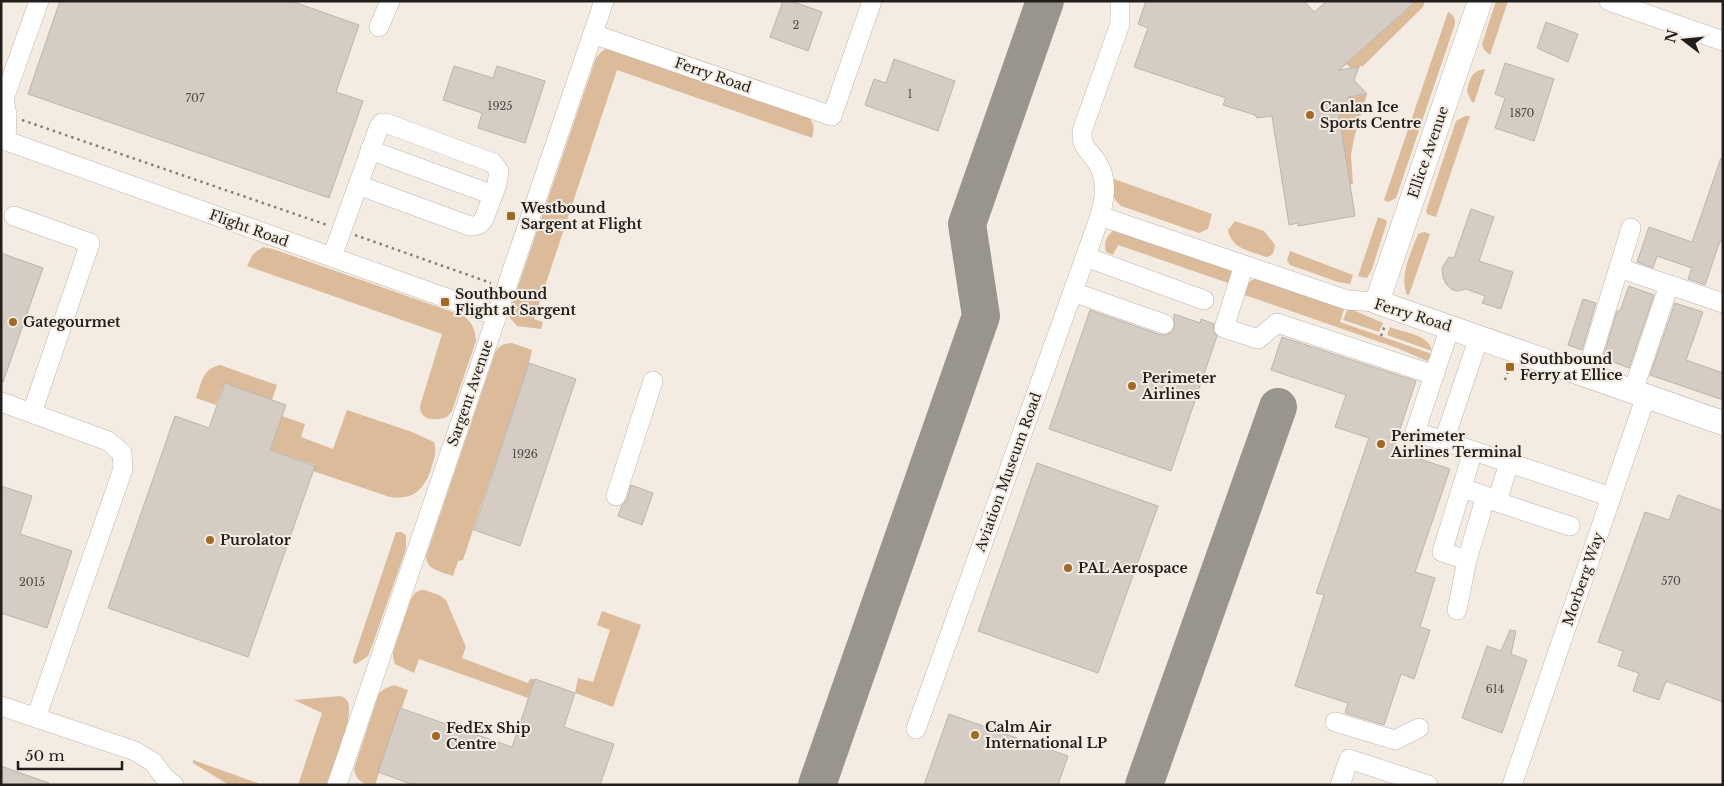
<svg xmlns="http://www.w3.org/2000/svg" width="1724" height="786" viewBox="0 0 1724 786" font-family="'Libre Baskerville',serif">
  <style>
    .green { fill: #dbbb9a }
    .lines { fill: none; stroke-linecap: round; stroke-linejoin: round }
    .taxiway { stroke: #9a948e; stroke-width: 38 }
    .building { fill: #d5ccc4; stroke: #bdb5ad }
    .minor-casing { stroke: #bdb5ac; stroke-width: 20 }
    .major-casing { stroke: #bdb5ac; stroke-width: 25 }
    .path { stroke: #847f79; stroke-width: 2.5; stroke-dasharray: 2.5 4; stroke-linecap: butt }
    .minor { stroke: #fff; stroke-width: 19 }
    .major { stroke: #fff; stroke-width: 24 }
    .poi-dot { fill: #a06924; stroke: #f4ece3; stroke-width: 2 }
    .labels { text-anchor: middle; stroke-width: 4; stroke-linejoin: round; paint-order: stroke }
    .number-label { font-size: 11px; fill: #4e4a45 }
    .street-label { font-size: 14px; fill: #211e1b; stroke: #f4ece3 }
    .poi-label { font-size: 14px; font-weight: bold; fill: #211e1b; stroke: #f4ece3; text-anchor: start }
  </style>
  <rect width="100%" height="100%" fill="#f4ece3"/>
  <g class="green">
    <polygon points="1416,1 1425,1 1423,7 1363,66 1351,68 1346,64"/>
    <polygon points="1496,1 1508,1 1490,55 1484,50 1482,44"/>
    <path d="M1448,12C1454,15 1455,18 1455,24L1396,198L1388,202L1384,200Z"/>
    <path d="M607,48L809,118C815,124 814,130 812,138L617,70L534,319L543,322L541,329L517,326L510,318V310L596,58L601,52Z"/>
    <path d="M1485,69L1474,103L1471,101L1467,91C1470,79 1471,71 1485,69Z"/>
    <polygon points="1367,94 1354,138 1351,155 1353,184 1350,184 1338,109 1348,108 1348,97"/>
    <polygon points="1465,116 1470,116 1436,217 1427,214 1426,211 1456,121"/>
    <path d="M1114,179L1212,214L1208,229L1199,233L1121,206C1112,198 1110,190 1114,179Z"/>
    <polygon points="1378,217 1386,220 1387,222 1372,269 1367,278 1358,276"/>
    <path d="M1235,221L1264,231L1275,245C1274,252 1273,256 1266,257C1251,251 1231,249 1228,230Z"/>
    <path d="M1114,230L1229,268L1232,274L1231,284L1118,245L1113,255L1106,252C1103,242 1107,236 1114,230Z"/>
    <path d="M1424,232L1430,234L1409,295H1407C1399,275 1411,253 1418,234Z"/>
    <path d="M263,247L273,249L464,316C473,324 475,329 476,341L452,411L447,417C435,421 420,421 420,406L442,334L247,266L253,254Z"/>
    <polygon points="1290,251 1353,275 1350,284 1338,282 1290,265 1287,260"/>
    <path d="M1261,277L1345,306L1340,322L1432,354L1427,361L1397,348L1242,294C1247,284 1250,279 1261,277Z"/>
    <polygon points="1348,308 1383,323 1379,332 1343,320"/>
    <path d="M1390,327C1404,333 1429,334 1432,351L1387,335Z"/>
    <path d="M512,343L532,350L529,363L463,560L458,561L453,576C442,572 426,570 426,556L495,353C499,345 503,344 512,343Z"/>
    <path d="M220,365L277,385L272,400L224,385L216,405L196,398C202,382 202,369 220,365Z"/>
    <path d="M347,410L412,432L434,442C437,452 434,459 431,469C424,490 413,500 390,497L313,471L315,465L270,450L282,416L305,424L301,437L333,449Z"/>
    <polygon points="396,532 402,532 406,536 406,549 372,646 368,656 356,664 353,663 353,660"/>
    <polygon points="420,590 424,590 439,595 446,600 466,647 462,658 528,683 530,679 535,679 528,698 419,659 414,673 395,664 393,658 393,652 411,599 415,593"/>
    <polygon points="602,611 641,625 613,707 575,693 578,678 593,682 610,630 597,625"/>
    <path d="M394,685L408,690L375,785C363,785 356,781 354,769L379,693L384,689Z"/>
    <path d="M340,696C346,698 349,701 349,708C351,723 332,768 326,785H298L322,713L294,700Z"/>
    <polygon points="193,760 263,785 229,785 193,763"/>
  </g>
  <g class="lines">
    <g class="taxiway">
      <polyline points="817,785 981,316 967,224 1045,1"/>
      <polyline points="1144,785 1278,407"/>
    </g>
  </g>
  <g class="building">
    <polygon points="60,1 291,1 359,25 336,92 363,101 329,198 28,94"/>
    <polygon points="783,1 791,1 822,12 808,51 770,37"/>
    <polygon points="1146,1 1304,1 1314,12 1327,1 1416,1 1339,70 1359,67 1354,80 1367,94 1348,97 1349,108 1338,109 1355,216 1298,226 1298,223 1289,225 1272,116 1257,118 1255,115 1223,105 1226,98 1134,67 1148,28 1138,24"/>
    <polygon points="1546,22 1578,34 1568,62 1537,48"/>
    <polygon points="894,59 955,81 938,131 865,105 874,79 886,83"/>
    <polygon points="1505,63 1554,79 1534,141 1495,128 1505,98 1495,94"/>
    <polygon points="454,66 493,78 497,66 545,81 525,143 478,128 482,113 443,100"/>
    <polygon points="1721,158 1723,159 1723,242 1720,241 1705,285 1688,279 1692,268 1657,256 1653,268 1637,262 1649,227 1692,242"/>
    <polygon points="1471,209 1494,217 1479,261 1513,272 1501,309 1482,303 1485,296 1466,289 1457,291 1451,289 1446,284 1443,277 1442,268 1445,263 1449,257 1454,258"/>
    <polygon points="1,253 43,268 3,382 1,382"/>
    <polygon points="1629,286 1654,295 1629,368 1603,358 1617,311 1620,311"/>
    <polygon points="1583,299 1596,303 1582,350 1568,345"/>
    <polygon points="1675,303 1703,312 1686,360 1723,373 1723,400 1650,375"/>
    <polygon points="1090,310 1161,335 1166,335 1172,332 1174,328 1174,314 1200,323 1201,319 1214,324 1213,331 1217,336 1171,471 1049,429"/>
    <polygon points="1282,337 1416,381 1393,450 1450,469 1415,572 1435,578 1420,627 1430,630 1414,679 1401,674 1384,725 1345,713 1348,703 1295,686 1324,595 1316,593 1369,438 1335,427 1346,395 1271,370"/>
    <polygon points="529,363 576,379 520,546 474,530"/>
    <polygon points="225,383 286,405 270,450 315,466 248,657 108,608 175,416 209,428"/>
    <polygon points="1037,463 1158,506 1098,673 978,631"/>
    <polygon points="631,485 653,493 642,525 618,516 622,505 627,499"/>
    <polygon points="1,486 32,496 20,534 72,551 47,628 1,613"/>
    <polygon points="1678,495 1723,511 1723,702 1666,681 1659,700 1633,691 1639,673 1618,666 1623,651 1598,642 1645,512 1669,520"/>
    <polygon points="1510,630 1516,631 1511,654 1527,660 1502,733 1462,718 1487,646 1501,651"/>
    <polygon points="535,679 575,693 564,727 614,744 600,785 414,785 378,772 400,708 512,747"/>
    <polygon points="949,714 1068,756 1058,785 924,785"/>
    <polygon points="1,766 49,783 49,785 1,785"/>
  </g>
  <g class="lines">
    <defs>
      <g id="minor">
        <polyline points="1609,1 1723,41"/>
        <polyline points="379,27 390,1"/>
        <polyline points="593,34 832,116 872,1"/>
        <polyline points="1,139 497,316"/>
        <polyline points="6,141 7,115 4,99 39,1"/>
        <polyline points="370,150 493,195"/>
        <polyline points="14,216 90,243 32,413"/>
        <polyline points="1100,216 1347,300 1377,302"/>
        <path d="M332,257L379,127L382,123H386L493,163L499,171L497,184L484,219C480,225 477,226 470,226L358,185"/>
        <polyline points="1086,257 1204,300"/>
        <polyline points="1244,265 1224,328 1258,339 1277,323 1434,375"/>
        <polyline points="1619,268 1723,303"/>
        <polyline points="1073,292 1164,324"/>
        <polyline points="1479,337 1444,441 1611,497"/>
        <polyline points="1586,375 1631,228"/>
        <polyline points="1633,391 1669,285"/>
        <polyline points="1,402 108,441 122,453 123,469 36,718"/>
        <polyline points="1444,441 1415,432 1450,327"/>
        <polyline points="1509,463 1497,502 1570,526"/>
        <polyline points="616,496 653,381"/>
        <polyline points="1467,560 1442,552 1473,451"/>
        <polyline points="1457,610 1467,560 1486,496 1462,488"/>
        <polyline points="1,706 135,751 153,762 165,778 174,785"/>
        <polyline points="1335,722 1395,740 1419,728"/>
        <path d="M916,729L1100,216C1105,197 1108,180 1097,162C1089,150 1081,148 1082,131L1120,24V1"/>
        <polyline points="337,785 604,1"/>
        <polyline points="1340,785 1349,759 1428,785"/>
        <polyline points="1512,785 1646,396"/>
      </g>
      <polyline id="major" points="1480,1 1377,302 1723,423"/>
    </defs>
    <use href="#minor" class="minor-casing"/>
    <use href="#major" class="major-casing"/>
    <g class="path">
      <polyline points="22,120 327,225"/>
      <polyline points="355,235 491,283"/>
      <polyline points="1381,336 1385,325"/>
      <polyline points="1505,380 1509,368"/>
    </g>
    <use href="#minor" class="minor"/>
    <use href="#major" class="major"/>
  </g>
  <g class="poi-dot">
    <circle cx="1310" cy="115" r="5"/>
    <rect x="506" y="211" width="10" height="10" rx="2.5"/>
    <rect x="440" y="297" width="10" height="10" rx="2.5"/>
    <circle cx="13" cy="322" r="5"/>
    <rect x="1505" y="362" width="10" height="10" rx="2.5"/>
    <circle cx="1132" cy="386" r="5"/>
    <circle cx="1381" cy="444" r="5"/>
    <circle cx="210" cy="540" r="5"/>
    <circle cx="1068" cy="568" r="5"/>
    <circle cx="975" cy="735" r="5"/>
    <circle cx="436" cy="736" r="5"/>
  </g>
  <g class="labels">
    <g class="number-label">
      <text x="796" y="29">2</text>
      <text x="910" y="98">1</text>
      <text x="195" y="102">707</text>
      <text x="500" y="110">1925</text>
      <text x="1522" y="117">1870</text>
      <text x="525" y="458">1926</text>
      <text x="1671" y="585">570</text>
      <text x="32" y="586">2015</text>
      <text x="1495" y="693">614</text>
    </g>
    <g class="street-label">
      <text transform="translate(713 75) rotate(19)" y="5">Ferry Road</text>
      <text transform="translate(1428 152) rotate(-71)" y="5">Ellice Avenue</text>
      <text transform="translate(249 228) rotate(20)" y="5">Flight Road</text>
      <text transform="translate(1413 315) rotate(17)" y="5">Ferry Road</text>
      <text transform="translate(470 393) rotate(-71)" y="5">Sargent Avenue</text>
      <text transform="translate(1008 472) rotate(-70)" y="5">Aviation Museum Road</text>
      <text transform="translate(1583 579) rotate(-71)" y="5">Morberg Way</text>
    </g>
    <g class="poi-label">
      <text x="1320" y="112">Canlan Ice<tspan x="1320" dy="16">Sports Centre</tspan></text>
      <text x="521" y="213">Westbound<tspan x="521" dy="16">Sargent at Flight</tspan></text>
      <text x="455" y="299">Southbound<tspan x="455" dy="16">Flight at Sargent</tspan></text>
      <text x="23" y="327">Gategourmet</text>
      <text x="1520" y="364">Southbound<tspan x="1520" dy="16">Ferry at Ellice</tspan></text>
      <text x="1142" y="383">Perimeter<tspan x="1142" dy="16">Airlines</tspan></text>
      <text x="1391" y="441">Perimeter<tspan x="1391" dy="16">Airlines Terminal</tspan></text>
      <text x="220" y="545">Purolator</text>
      <text x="1078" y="573">PAL Aerospace</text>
      <text x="985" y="732">Calm Air<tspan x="985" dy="16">International LP</tspan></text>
      <text x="446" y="733">FedEx Ship<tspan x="446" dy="16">Centre</tspan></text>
    </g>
  </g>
  <rect width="1724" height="786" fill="none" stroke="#211e1b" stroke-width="5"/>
  <g transform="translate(1684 40) rotate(286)" stroke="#f4ece3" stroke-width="4" paint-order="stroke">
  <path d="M0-4L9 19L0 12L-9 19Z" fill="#211e1b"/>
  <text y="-8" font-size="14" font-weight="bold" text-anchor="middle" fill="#211e1b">N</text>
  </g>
  <path d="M18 761v8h104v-8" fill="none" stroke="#211e1b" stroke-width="2.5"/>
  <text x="25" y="761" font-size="15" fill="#211e1b" stroke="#f4ece3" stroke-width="4" paint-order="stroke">50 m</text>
</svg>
